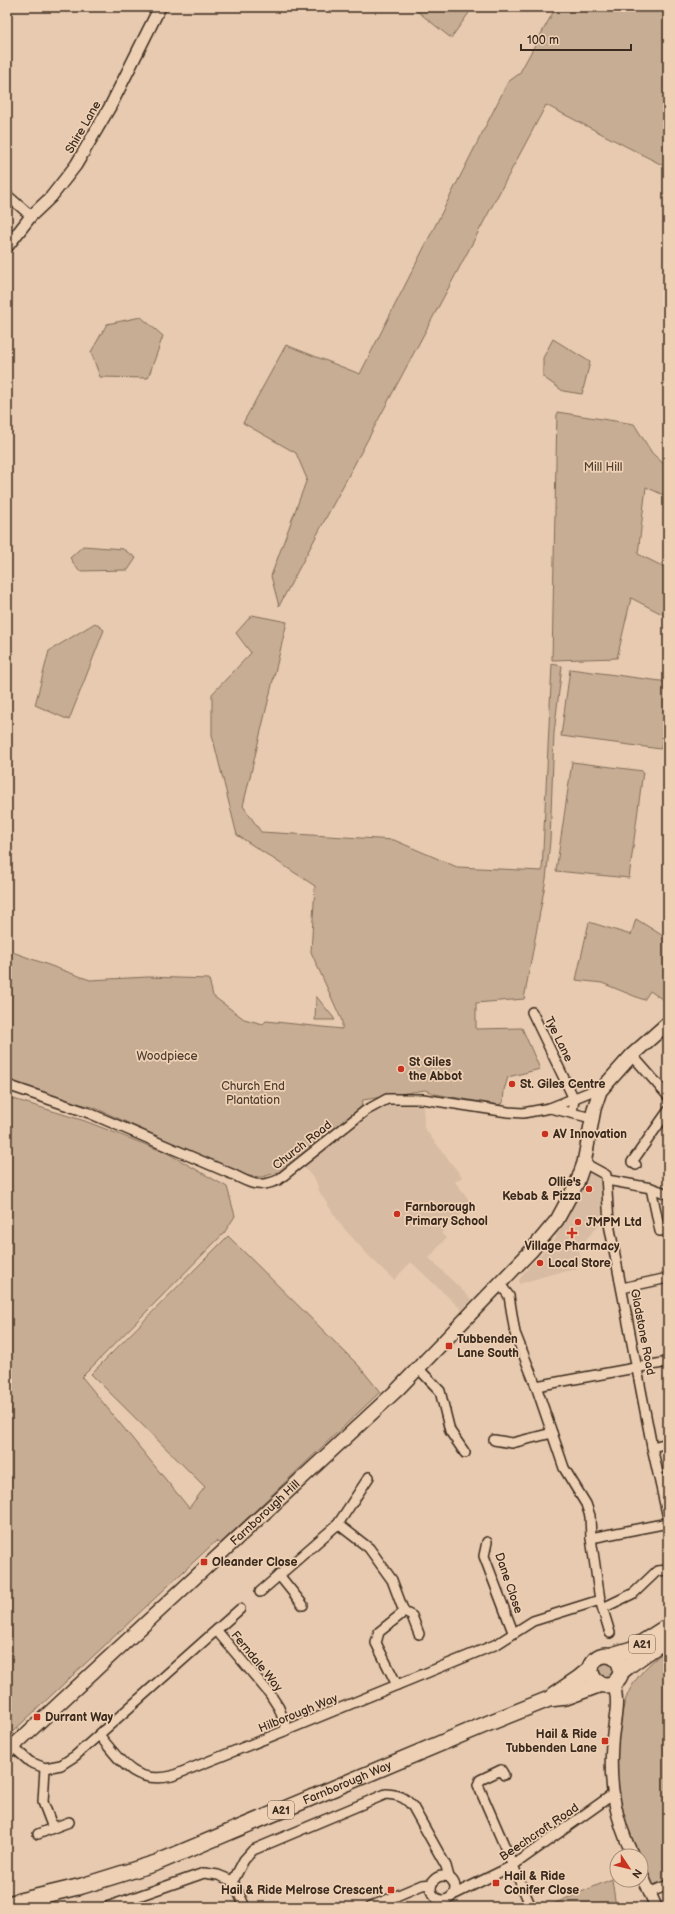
<svg xmlns="http://www.w3.org/2000/svg" width="675" height="1914" viewBox="0 0 675 1914" font-family="'Balsamiq Sans',sans-serif">
  <style>
    .built { fill: #d7bba2 }
    .green { fill: #c7ad94; stroke: #816c59 }
    .lines { fill: none; stroke-linecap: round; stroke-linejoin: round }
    .minor-casing { stroke: #3b2a1e; stroke-width: 12 }
    .tertiary-casing { stroke: #3b2a1e; stroke-width: 14 }
    .secondary-casing { stroke: #3b2a1e; stroke-width: 16 }
    .trunk-casing { stroke: #3b2a1e; stroke-width: 18 }
    .minor { stroke: #eed1b5; stroke-width: 9 }
    .tertiary { stroke: #eed1b5; stroke-width: 11 }
    .secondary { stroke: #eed1b5; stroke-width: 13 }
    .trunk { stroke: #eed1b5; stroke-width: 15 }
    .poi-dot { fill: #c8321e; stroke: #eed1b5; stroke-width: 1.5 }
    .labels { text-anchor: middle; stroke-width: 3.5; stroke-linejoin: round; paint-order: stroke }
    .shield { fill: #eed1b5; stroke: #715c4b; stroke-width: 1 }
    .shield-label { font-size: 11px; font-weight: bold; fill: #3b2a1e }
    .street-label { font-size: 12px; fill: #3b2a1e; stroke: #eed1b5 }
    .park-label { font-size: 12px; fill: #503e30; stroke: #eed1b5 }
    .poi-label { font-size: 12px; font-weight: bold; fill: #3b2a1e; stroke: #eed1b5; text-anchor: start }
  </style>
  <rect width="100%" height="100%" fill="#e7caaf"/>
  <filter id="ink" filterUnits="userSpaceOnUse"><feTurbulence type="fractalNoise" baseFrequency=".025" numOctaves="2"/><feDisplacementMap in="SourceGraphic" scale="8" xChannelSelector="R" yChannelSelector="G"/><feConvolveMatrix kernelMatrix="1 2 1 2 8 2 1 2 1" color-interpolation-filters="sRGB"/></filter>
  <g filter="url(#ink)">
    <g class="built">
      <polygon points="394,1102 423,1103 424,1128 462,1177 455,1182 472,1204 441,1233 446,1238 429,1258 472,1300 462,1310 411,1262 394,1280 368,1255 341,1225 319,1191 316,1181 301,1164 355,1122 383,1105"/>
      <polygon points="590,1173 601,1177 602,1222 586,1239 589,1246 579,1248 581,1264 577,1265 577,1269 548,1275 519,1284 519,1280 529,1267 557,1237 554,1235"/>
    </g>
    <g class="green">
      <polygon points="412,7 466,7 471,10 451,38"/>
      <polygon points="556,7 668,7 668,168 546,105 279,606 271,576 307,479 296,453 243,423 286,345 360,374 508,82 519,74"/>
      <polygon points="141,317 163,336 148,378 100,377 91,352 107,324"/>
      <polygon points="553,339 590,362 582,394 563,391 543,377 543,358"/>
      <polygon points="557,412 634,424 652,453 668,468 668,497 646,487 638,554 668,569 668,617 631,598 617,658 552,660"/>
      <polygon points="83,546 123,549 136,558 128,570 79,571 70,558"/>
      <polygon points="252,615 287,622 243,806 261,832 394,840 457,867 542,871 552,664 562,666 554,733 550,841 546,879 524,999 476,1003 476,1029 522,1028 540,1069 508,1077 504,1090 503,1103 498,1105 435,1094 425,1090 363,1100 360,1111 279,1172 262,1177 248,1176 234,1171 93,1107 7,1087 7,950 90,980 148,977 209,979 213,996 244,1019 263,1024 266,1021 342,1029 342,1021 311,952 315,886 237,835 212,735 212,694 251,653 236,633"/>
      <polygon points="95,623 104,630 69,720 35,705 49,651"/>
      <polygon points="570,669 668,682 668,695 661,749 561,736"/>
      <polygon points="572,762 643,771 629,878 556,871"/>
      <polygon points="636,919 668,939 668,1003 650,991 644,1000 602,983 576,980 589,922 631,935"/>
      <polygon points="316,996 333,1017 335,1020 315,1020"/>
      <polygon points="7,1097 85,1121 167,1153 227,1187 235,1216 224,1233 82,1377 189,1508 205,1487 91,1374 228,1236 359,1366 380,1392 220,1544 216,1541 7,1737"/>
      <path d="M668,1649V1882L654,1887L641,1856H639C633,1845 625,1833 621,1821C612,1792 615,1711 632,1686C641,1671 654,1659 668,1649Z"/>
      <circle cx="606" cy="1670" r="10"/>
      <polygon points="612,1879 616,1907 555,1907 553,1904"/>
    </g>
    <g class="lines">
      <defs>
        <g id="minor">
          <polyline points="7,195 31,216"/>
          <polyline points="532,1012 574,1099 572,1113"/>
          <polyline points="632,1055 668,1096"/>
          <path d="M7,1085L89,1113L234,1175C251,1184 259,1188 278,1180L365,1111L387,1099H423L508,1112L523,1113L550,1108L592,1118"/>
          <polyline points="550,1108 592,1091 600,1091"/>
          <polyline points="584,1163 606,1175 609,1224 652,1447 668,1518"/>
          <polyline points="636,1165 632,1162 668,1111"/>
          <polyline points="607,1180 651,1188 668,1194"/>
          <polyline points="651,1188 660,1231 668,1230"/>
          <polyline points="500,1284 509,1296 515,1333 536,1386 564,1468 586,1504 590,1516 591,1538 600,1600 610,1633"/>
          <polyline points="622,1288 668,1278"/>
          <polyline points="418,1368 440,1391 450,1431 465,1453"/>
          <polyline points="536,1386 668,1362"/>
          <polyline points="494,1440 512,1443 552,1433"/>
          <polyline points="652,1447 668,1443"/>
          <polyline points="338,1524 369,1548 392,1580 404,1612 379,1632 376,1643 397,1685"/>
          <polyline points="591,1538 668,1523"/>
          <polyline points="487,1542 484,1556 513,1632"/>
          <polyline points="279,1575 303,1605"/>
          <polyline points="260,1592 338,1524 369,1477"/>
          <polyline points="603,1608 634,1593 657,1571 668,1570"/>
          <polyline points="404,1612 412,1616 419,1634"/>
          <polyline points="217,1631 270,1694 279,1708 287,1730"/>
          <path d="M99,1735C120,1760 134,1785 172,1776L287,1730L497,1644L533,1621L600,1600"/>
          <polyline points="13,1747 30,1762 45,1768 43,1802 53,1828 69,1822"/>
          <polyline points="45,1768 61,1765 75,1756 240,1609"/>
          <polyline points="504,1775 501,1770 480,1780 478,1785 531,1907"/>
          <polyline points="38,1834 53,1828"/>
          <circle cx="443" cy="1888" r="12"/>
          <path d="M233,1881L244,1860L253,1850L386,1794C399,1795 405,1797 413,1807L446,1866L449,1877"/>
          <polyline points="233,1881 245,1907"/>
          <polyline points="651,1892 668,1885"/>
          <polyline points="455,1894 512,1866 612,1795"/>
          <polyline points="107,1907 204,1873 218,1875 233,1881"/>
          <polyline points="370,1907 422,1885 432,1884"/>
        </g>
        <g id="tertiary">
          <polyline points="7,247 31,216 51,197 76,165 111,105 160,7"/>
          <path d="M613,1683C621,1702 613,1724 612,1744C609,1786 615,1818 633,1856"/>
          <polyline points="641,1872 656,1907"/>
        </g>
        <g id="secondary">
          <path id="s1" d="M7,1752L398,1389L531,1251L557,1220L577,1183L584,1163L594,1109L600,1091L632,1055L668,1023"/>
        </g>
        <g id="trunk">
          <circle cx="606" cy="1670" r="15"/>
          <polyline points="612,1655 632,1649 668,1626"/>
          <polyline points="621,1672 631,1664 668,1638"/>
          <polyline points="554,1695 579,1678 591,1668"/>
          <path id="s2" d="M7,1904L82,1886L156,1863L489,1723L549,1699L566,1697L601,1684"/>
        </g>
      </defs>
      <use href="#minor" class="minor-casing"/>
      <use href="#tertiary" class="tertiary-casing"/>
      <use href="#secondary" class="secondary-casing"/>
      <use href="#trunk" class="trunk-casing"/>
      <use href="#minor" class="minor"/>
      <use href="#tertiary" class="tertiary"/>
      <use href="#secondary" class="secondary"/>
      <use href="#trunk" class="trunk"/>
    </g>
  </g>
  <g class="poi-dot">
    <circle cx="401" cy="1069" r="4"/>
    <circle cx="512" cy="1084" r="4"/>
    <circle cx="545" cy="1134" r="4"/>
    <circle cx="589" cy="1189" r="4"/>
    <circle cx="397" cy="1214" r="4"/>
    <circle cx="578" cy="1222" r="4"/>
    <path d="M570 1227h4v4h4v4h-4v4h-4v-4h-4v-4h4z"/>
    <circle cx="540" cy="1263" r="4"/>
    <rect x="445" y="1342" width="8" height="8" rx="2"/>
    <rect x="200" y="1558" width="8" height="8" rx="2"/>
    <rect x="33" y="1713" width="8" height="8" rx="2"/>
    <rect x="601" y="1737" width="8" height="8" rx="2"/>
    <rect x="492" y="1879" width="8" height="8" rx="2"/>
    <rect x="387" y="1886" width="8" height="8" rx="2"/>
  </g>
  <g class="labels">
    <g class="shield">
      <rect x="629" y="1635" width="26" height="18" rx="3"/>
      <rect x="268" y="1801" width="26" height="18" rx="3"/>
    </g>
    <g class="shield-label">
      <text x="642" y="1648">A21</text>
      <text x="281" y="1814">A21</text>
    </g>
    <g class="street-label">
      <text transform="translate(83 127) rotate(-60)" y="4">Shire Lane</text>
      <text transform="translate(559 1039) rotate(64)" y="4">Tye Lane</text>
      <text transform="translate(302 1145) rotate(-38)" y="4">Church Road</text>
      <text transform="translate(643 1332) rotate(79)" y="4">Gladstone Road</text>
      <text dy="4" stroke="none"><textPath href="#s1" startOffset="352">Farnborough Hill</textPath></text>
      <text transform="translate(509 1583) rotate(71)" y="4">Dane Close</text>
      <text transform="translate(257 1661) rotate(51)" y="4">Ferndale Way</text>
      <text transform="translate(298 1713) rotate(-22)" y="4">Hilborough Way</text>
      <text dy="4" stroke="none"><textPath href="#s2" startOffset="362">Farnborough Way</textPath></text>
      <text transform="translate(539 1832) rotate(-34)" y="4">Beechcroft Road</text>
    </g>
    <g class="park-label">
      <text x="603" y="471">Mill Hill</text>
      <text x="167" y="1060">Woodpiece</text>
      <text x="253" y="1090">Church End<tspan x="253" dy="14">Plantation</tspan></text>
    </g>
    <g class="poi-label">
      <text x="409" y="1066">St Giles<tspan x="409" dy="14">the Abbot</tspan></text>
      <text x="520" y="1088">St. Giles Centre</text>
      <text x="553" y="1138">AV Innovation</text>
      <text x="581" y="1186" text-anchor="end">Ollie's<tspan x="581" dy="14">Kebab &amp; Pizza</tspan></text>
      <text x="405" y="1211">Farnborough<tspan x="405" dy="14">Primary School</tspan></text>
      <text x="586" y="1226">JMPM Ltd</text>
      <text x="572" y="1250" text-anchor="middle">Village Pharmacy</text>
      <text x="548" y="1267">Local Store</text>
      <text x="457" y="1343">Tubbenden<tspan x="457" dy="14">Lane South</tspan></text>
      <text x="212" y="1566">Oleander Close</text>
      <text x="45" y="1721">Durrant Way</text>
      <text x="597" y="1738" text-anchor="end">Hail &amp; Ride<tspan x="597" dy="14">Tubbenden Lane</tspan></text>
      <text x="504" y="1880">Hail &amp; Ride<tspan x="504" dy="14">Conifer Close</tspan></text>
      <text x="383" y="1894" text-anchor="end">Hail &amp; Ride Melrose Crescent</text>
    </g>
  </g>
  <rect width="675" height="1914" fill="none" stroke="#eed1b5" stroke-width="24"/>
  <rect x="12" y="12" width="651" height="1890" fill="none" stroke="#3b2a1e" stroke-width="1.5" filter="url(#ink)"/>
  <g transform="translate(629 1868) rotate(125)"><circle r="19" fill="#eed1b5" stroke="#a68e79"/>
  <path d="M0-3L7 15L0 10L-7 15Z" fill="#c8321e"/>
  <text y="-6" font-size="11" font-weight="bold" text-anchor="middle" fill="#3b2a1e">N</text>
  </g>
  <path d="M521 44v6h110v-6" fill="none" stroke="#3b2a1e" stroke-width="2"/>
  <text x="527" y="44" font-size="12" fill="#3b2a1e" stroke="#eed1b5" stroke-width="3" paint-order="stroke">100 m</text>
</svg>
